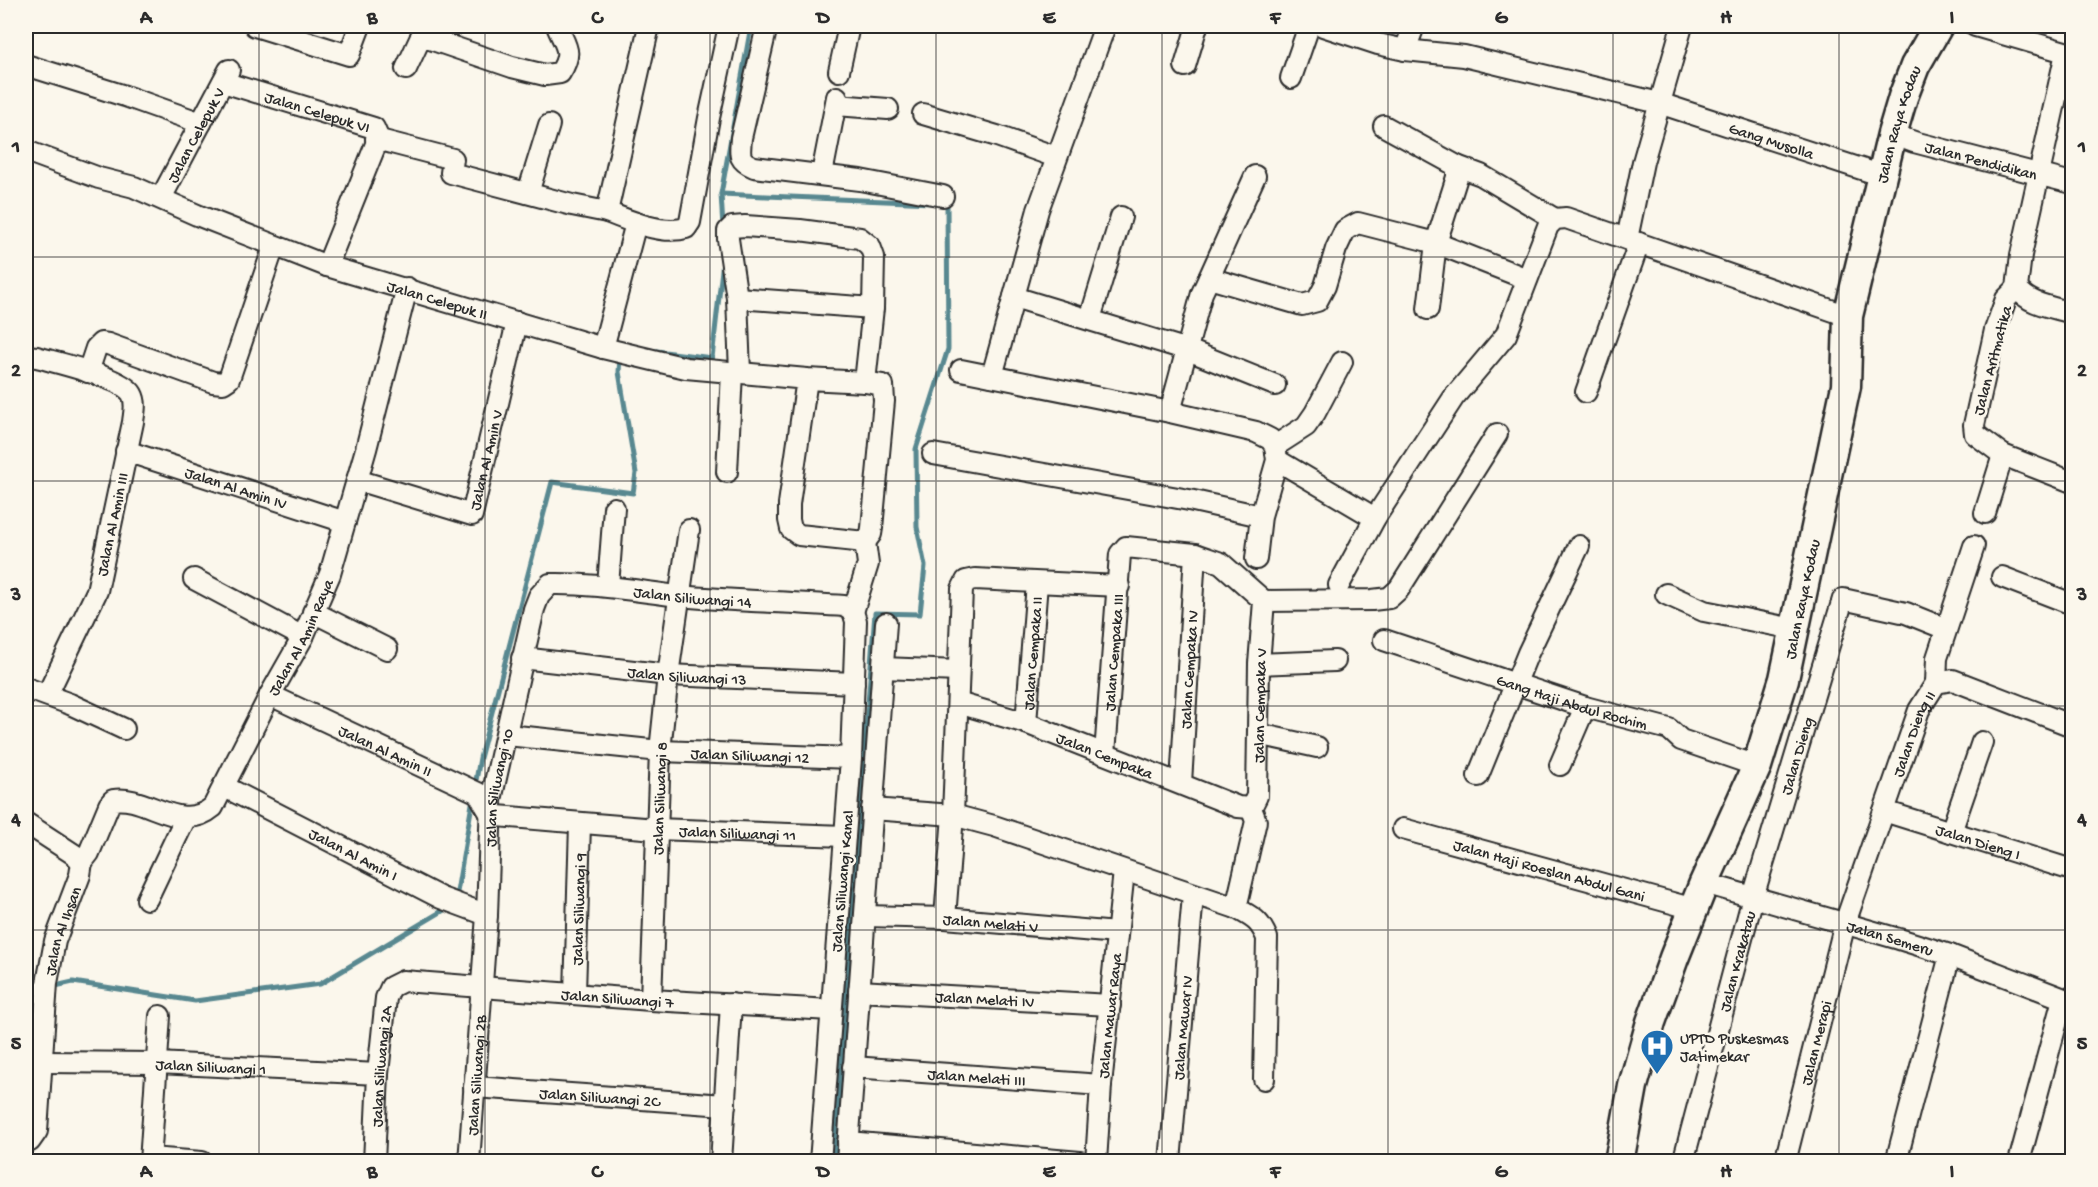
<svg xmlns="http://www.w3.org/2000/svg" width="2098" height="1187" viewBox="0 0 2098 1187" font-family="'Gochi Hand',sans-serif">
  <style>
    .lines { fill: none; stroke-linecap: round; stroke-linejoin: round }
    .stream { stroke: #598890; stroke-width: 5 }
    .street-casing { stroke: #2b2b2b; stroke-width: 24 }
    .secondary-casing { stroke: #2b2b2b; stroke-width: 33 }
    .street { stroke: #fbf7ec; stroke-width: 20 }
    .secondary { stroke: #fbf7ec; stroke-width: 28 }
    .grid { fill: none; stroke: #2b2b2b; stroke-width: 1.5; stroke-opacity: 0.55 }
    .labels { text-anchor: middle; stroke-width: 5; stroke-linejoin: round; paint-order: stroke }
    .street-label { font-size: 16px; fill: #2b2b2b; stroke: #fbf7ec }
    .poi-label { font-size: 16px; fill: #2b2b2b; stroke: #fbf7ec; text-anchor: start }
    .neatline { fill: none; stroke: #2b2b2b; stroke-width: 2 }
    .grid-label { font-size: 20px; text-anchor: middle; font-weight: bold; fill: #2b2b2b }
  </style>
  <rect width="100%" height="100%" fill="#fbf7ec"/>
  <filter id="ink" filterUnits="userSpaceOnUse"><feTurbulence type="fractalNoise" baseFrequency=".0167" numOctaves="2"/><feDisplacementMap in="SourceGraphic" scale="12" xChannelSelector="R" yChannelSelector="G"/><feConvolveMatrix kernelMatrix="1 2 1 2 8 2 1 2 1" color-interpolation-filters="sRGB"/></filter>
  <g filter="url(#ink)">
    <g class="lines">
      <g class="stream">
        <polyline points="721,194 932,203"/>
        <polyline points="723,227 721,194 751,26"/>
        <polyline points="649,350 712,358 723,261"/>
        <polyline points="475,786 480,758 552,482 633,493 636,473 619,372 620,357"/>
        <polyline points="456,898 473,798"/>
        <polyline points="51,987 73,982 195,1001 320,984 449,907"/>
        <polyline points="26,992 41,989"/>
        <polyline points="833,1162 875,613 920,614 925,566 917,527 916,449 948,349 947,204 941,203"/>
      </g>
      <defs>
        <g id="street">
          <polyline points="255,26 349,55 360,26"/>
          <path d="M649,26L607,212C629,221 663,235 686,228L690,222L709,118L729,26"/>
          <path d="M767,26L741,138C740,154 737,160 754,167L860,180L943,196"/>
          <path id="s1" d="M1323,26L1378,44L1405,50L1464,56L1659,103L1883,176"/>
          <polyline points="1975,26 2072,54"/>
          <path d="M421,36L512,67L545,75L560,73C574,51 565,46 557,26"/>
          <polyline points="1405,50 1414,26"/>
          <path d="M2066,53L2021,255L2017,288C2029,305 2053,307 2072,313"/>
          <polyline points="26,65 125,96 201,123"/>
          <polyline points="1185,66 1197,26"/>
          <polyline points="406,69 426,26"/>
          <polyline points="839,71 849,26"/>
          <polyline points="1291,78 1309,26"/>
          <path id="s2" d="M223,82L374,128L377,135L376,144L327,266"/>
          <polyline points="836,105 888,109"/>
          <polyline points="923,114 997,136 1056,157"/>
          <polyline points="1384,126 1457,166"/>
          <path id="s3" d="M1892,134L1914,142L2072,183"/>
          <polyline points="376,139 453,159 451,173 572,205 607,212"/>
          <path id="s4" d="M26,151L99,178L134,187L197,215L327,266L603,348L686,368L807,379L865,382L883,385L884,401L872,528L871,534L865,542L799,535L791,529L789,520V504L807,379"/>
          <polyline points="822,174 837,97"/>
          <polyline points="528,193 549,125"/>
          <path id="s5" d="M161,198L229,70"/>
          <polyline points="1627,239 1643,162 1682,26"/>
          <polyline points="1209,278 1255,176"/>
          <polyline points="2017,288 2006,299 1995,330 1974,425 1975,434 2003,455 2072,482"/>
          <polyline points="1014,297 1188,350 1275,385"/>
          <polyline points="737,298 873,308"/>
          <polyline points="1428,309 1436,243 1457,177 1457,166 1481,175 1555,219"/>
          <polyline points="1090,319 1121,217"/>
          <polyline points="603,348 636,223"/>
          <path d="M26,356L37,357C57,363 122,377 132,394C137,403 134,413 133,422L97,591L47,695"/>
          <polyline points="961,370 1170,412 1256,432 1270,439 1275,446 1277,460 1261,516 1256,559"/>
          <polyline points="88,372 96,348 101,343 108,344 213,382 223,383 229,379 274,246"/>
          <polyline points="740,372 737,298 728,239 728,231 732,227 745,226 800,230 860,238 870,246 874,257 873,308 865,382"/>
          <polyline points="992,376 1038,210 1105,26"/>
          <polyline points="1586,392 1639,243"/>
          <polyline points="1170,412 1202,293 1209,278 1302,305 1317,301 1325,286 1336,249 1345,230 1358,223 1436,243 1527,279"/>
          <polyline points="1275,446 1306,426 1315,413 1342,362"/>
          <path id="s6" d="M126,451L345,522"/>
          <polyline points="933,454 1189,500 1261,516"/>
          <polyline points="1277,460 1375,518"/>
          <polyline points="727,472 732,372"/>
          <path id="s7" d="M357,480L472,515L517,322"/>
          <polyline points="1985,513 2003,455"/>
          <polyline points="2002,577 2072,604"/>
          <polyline points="194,579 303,637"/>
          <polyline points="1339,585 1375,518 1454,397 1506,335 1548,226 1555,219 1566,218 1848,316"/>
          <polyline points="608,586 614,508"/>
          <polyline points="1666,594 1704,611 1794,629"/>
          <polyline points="1264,601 1372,600 1389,598 1399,589 1497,434"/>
          <polyline points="313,612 387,649"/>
          <polyline points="853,612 868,564 865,542"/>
          <path id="s8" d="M1384,640L1585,707L1669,729L1681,740L1757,766"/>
          <path id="s9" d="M522,658L668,675L854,683"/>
          <polyline points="1259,664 1335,661"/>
          <polyline points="883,668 958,671"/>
          <polyline points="1936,683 1937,658 1974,546"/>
          <polyline points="26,688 70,704 124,729"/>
          <path id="s10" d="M270,695L478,793L490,813L497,816L656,829L845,836"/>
          <path id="s11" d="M958,703L1026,723L1238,807L1251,808"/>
          <path id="s12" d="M1026,723L1037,583"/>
          <polyline points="1258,734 1317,747"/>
          <path id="s13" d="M507,735L660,751L851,758"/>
          <path id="s14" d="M1105,754L1120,554L1126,547L1195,554L1221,563L1264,601"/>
          <polyline points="1560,765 1585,707"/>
          <polyline points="1478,776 1528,653 1579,546"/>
          <path id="s15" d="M1181,783L1195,554"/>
          <path id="s16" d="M223,786L441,898L487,915"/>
          <path id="s17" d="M1251,808L1257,796L1259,664L1264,601"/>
          <path d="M872,809L953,815L994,826L1236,908C1253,918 1259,919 1267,938L1264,1079"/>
          <path id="s18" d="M1884,811L2072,870"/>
          <polyline points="26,823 75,855 82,862"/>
          <path id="s19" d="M1403,829L1694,909"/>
          <polyline points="1951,832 1982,742"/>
          <path id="s20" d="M82,862L89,853L109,805L113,800C146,794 180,835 213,807L270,695L303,637L330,574L366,449L407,288"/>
          <path id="s21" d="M1704,883L1899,939L1950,955L2072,1002"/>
          <polyline points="147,899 186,817"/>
          <polyline points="1236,908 1256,821 1251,808"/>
          <path id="s22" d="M865,916L945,918L1117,933"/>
          <polyline points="945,918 953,815 962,589 966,581 975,579 1119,586"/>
          <path id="s23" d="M859,991L1110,1005"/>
          <path id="s24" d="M575,993L580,824"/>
          <path id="s25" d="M651,1000L660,751L668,675L689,530"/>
          <path id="s26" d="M43,1062L157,1063L378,1074"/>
          <path id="s27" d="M853,1067L1101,1085"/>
          <path id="s28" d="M474,1087L725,1105"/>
          <path id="s29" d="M26,1141H30L37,1131L47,983L55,941L80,875L82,862"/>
          <polyline points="848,1142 1080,1162"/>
          <polyline points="150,1158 202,1162"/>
          <polyline points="150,1162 160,1016"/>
          <path id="s30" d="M374,1162L378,1074L386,998L391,987L403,981L651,1000L831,1010"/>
          <path id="s31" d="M469,1162L487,915L491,800L534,609L539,596L550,584C594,583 636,591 679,596C734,601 789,602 844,606L853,612L856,621L851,758L820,1162"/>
          <polyline points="721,1162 731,1004"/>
          <polyline points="847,1162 886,623"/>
          <path id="s32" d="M1096,1162L1101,1085L1124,871"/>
          <path id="s33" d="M1170,1162L1193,895"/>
          <path id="s34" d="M1683,1162L1753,897L1843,599L1906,613L1946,629"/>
          <path id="s35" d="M1785,1162L1845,923L1919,710L1936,683L1953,680L2072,726"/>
          <polyline points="1896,1162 1950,955"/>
          <polyline points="2019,1162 2063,999"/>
        </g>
        <g id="secondary">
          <path id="s36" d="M1619,1162L1633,1086L1651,1022L1674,958L1704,883L1757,766L1784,679L1846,386L1848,316L1892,134L1903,97L1915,66L1938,26"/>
        </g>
      </defs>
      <use href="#street" class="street-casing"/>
      <use href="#secondary" class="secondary-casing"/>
      <use href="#street" class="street"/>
      <use href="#secondary" class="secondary"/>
    </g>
  </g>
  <path class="grid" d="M259,26V1162M485,26V1162M710,26V1162M936,26V1162M1162,26V1162M1388,26V1162M1613,26V1162M1839,26V1162M26,257H2072M26,481H2072M26,706H2072M26,930H2072"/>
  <defs>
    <symbol id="hospital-pin" viewBox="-11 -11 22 30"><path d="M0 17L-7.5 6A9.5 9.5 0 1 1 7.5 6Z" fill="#1f6fb2" stroke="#fbf7ec"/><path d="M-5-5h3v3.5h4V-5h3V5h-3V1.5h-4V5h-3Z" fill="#fff"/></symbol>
  </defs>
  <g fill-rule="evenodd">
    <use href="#hospital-pin" x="1638" y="1027" width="38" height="52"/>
  </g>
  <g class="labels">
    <g class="street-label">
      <text dy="6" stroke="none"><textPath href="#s2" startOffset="99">Jalan Celepuk VI</textPath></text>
      <text dy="6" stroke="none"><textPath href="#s36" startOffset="1080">Jalan Raya Kodau</textPath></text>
      <text dy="6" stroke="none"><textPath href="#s5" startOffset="72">Jalan Celepuk V</textPath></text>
      <text dy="6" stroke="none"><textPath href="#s1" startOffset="464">Gang Musolla</textPath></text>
      <text dy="6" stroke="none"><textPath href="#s3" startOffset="93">Jalan Pendidikan</textPath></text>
      <text dy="6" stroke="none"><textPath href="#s4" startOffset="438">Jalan Celepuk II</textPath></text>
      <text transform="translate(1991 360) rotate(-75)" y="6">Jalan Aritmatika</text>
      <text dy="6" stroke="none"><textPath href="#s7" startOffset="177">Jalan Al Amin V</textPath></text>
      <text dy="6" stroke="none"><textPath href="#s6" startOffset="116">Jalan Al Amin IV</textPath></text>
      <text transform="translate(111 524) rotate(-78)" y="6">Jalan Al Amin III</text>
      <text dy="6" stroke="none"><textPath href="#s31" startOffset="732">Jalan Siliwangi 14</textPath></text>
      <text dy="6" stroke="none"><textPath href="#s36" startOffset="594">Jalan Raya Kodau</textPath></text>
      <text dy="6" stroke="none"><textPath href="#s20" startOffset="366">Jalan Al Amin Raya</textPath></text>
      <text dy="6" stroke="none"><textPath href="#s14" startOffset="102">Jalan Cempaka III</textPath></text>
      <text dy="6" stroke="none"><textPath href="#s12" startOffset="70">Jalan Cempaka II</textPath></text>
      <text dy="6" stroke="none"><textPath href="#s15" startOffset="114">Jalan Cempaka IV</textPath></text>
      <text dy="6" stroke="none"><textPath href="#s9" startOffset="166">Jalan Siliwangi 13</textPath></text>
      <text dy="6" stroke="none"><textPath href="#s8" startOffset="198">Gang Haji Abdul Rochim</textPath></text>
      <text dy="6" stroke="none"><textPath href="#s17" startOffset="104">Jalan Cempaka V</textPath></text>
      <text dy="6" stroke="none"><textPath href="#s35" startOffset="448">Jalan Dieng II</textPath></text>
      <text dy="6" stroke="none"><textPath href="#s10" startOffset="128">Jalan Al Amin II</textPath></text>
      <text dy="6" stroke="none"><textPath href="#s13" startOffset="244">Jalan Siliwangi 12</textPath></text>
      <text dy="6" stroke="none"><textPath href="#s11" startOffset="156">Jalan Cempaka</textPath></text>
      <text dy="6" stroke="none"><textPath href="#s34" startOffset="422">Jalan Dieng</textPath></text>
      <text dy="6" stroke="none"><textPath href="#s31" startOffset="376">Jalan Siliwangi 10</textPath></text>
      <text dy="6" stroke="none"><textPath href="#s25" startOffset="202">Jalan Siliwangi 8</textPath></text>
      <text dy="6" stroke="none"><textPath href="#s10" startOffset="502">Jalan Siliwangi 11</textPath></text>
      <text dy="6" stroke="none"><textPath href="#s18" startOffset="99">Jalan Dieng I</textPath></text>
      <text dy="6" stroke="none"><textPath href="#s16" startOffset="147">Jalan Al Amin I</textPath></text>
      <text dy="6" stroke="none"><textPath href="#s19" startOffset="152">Jalan Haji Roeslan Abdul Gani</textPath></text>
      <text transform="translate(841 881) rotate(-85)" y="6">Jalan Siliwangi Kanal</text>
      <text dy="6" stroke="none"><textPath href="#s24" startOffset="84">Jalan Siliwangi 9</textPath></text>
      <text dy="6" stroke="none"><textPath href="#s22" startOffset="126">Jalan Melati V</textPath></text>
      <text dy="6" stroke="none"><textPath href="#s29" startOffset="219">Jalan Al Ihsan</textPath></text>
      <text dy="6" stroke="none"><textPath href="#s21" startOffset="194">Jalan Semeru</textPath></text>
      <text dy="6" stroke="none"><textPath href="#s34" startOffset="208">Jalan Krakatau</textPath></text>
      <text dy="6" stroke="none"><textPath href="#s30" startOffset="405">Jalan Siliwangi 7</textPath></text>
      <text dy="6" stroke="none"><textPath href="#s23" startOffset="126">Jalan Melati IV</textPath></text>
      <text dy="6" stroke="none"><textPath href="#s32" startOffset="147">Jalan Mawar Raya</textPath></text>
      <text dy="6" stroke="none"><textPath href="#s33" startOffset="135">Jalan Mawar IV</textPath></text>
      <text dy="6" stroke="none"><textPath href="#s35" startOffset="123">Jalan Merapi</textPath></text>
      <text dy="6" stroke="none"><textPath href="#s26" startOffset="168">Jalan Siliwangi 1</textPath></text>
      <text dy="6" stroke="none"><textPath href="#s30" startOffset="96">Jalan Siliwangi 2A</textPath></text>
      <text dy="6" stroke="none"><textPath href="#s31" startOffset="87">Jalan Siliwangi 2B</textPath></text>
      <text dy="6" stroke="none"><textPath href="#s27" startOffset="124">Jalan Melati III</textPath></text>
      <text dy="6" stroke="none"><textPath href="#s28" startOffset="126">Jalan Siliwangi 2C</textPath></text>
    </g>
    <g class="poi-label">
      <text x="1680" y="1043">UPTD Puskesmas<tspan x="1680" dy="18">Jatimekar</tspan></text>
    </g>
  </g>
  <rect width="2098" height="1187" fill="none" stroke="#fbf7ec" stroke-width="66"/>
  <rect x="33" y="33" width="2032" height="1121" class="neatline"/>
  <g class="grid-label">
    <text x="146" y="23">A</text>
    <text x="372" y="23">B</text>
    <text x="597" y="23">C</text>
    <text x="823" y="23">D</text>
    <text x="1049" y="23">E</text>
    <text x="1275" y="23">F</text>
    <text x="1501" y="23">G</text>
    <text x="1726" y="23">H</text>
    <text x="1952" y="23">I</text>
    <text x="16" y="152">1</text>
    <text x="2082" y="152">1</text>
    <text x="16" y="376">2</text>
    <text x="2082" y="376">2</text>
    <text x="16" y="600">3</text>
    <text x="2082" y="600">3</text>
    <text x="16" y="825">4</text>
    <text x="2082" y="825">4</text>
    <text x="16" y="1049">5</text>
    <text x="2082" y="1049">5</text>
    <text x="146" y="1177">A</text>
    <text x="372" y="1177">B</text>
    <text x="597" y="1177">C</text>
    <text x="823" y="1177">D</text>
    <text x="1049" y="1177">E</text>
    <text x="1275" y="1177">F</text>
    <text x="1501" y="1177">G</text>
    <text x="1726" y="1177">H</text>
    <text x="1952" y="1177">I</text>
  </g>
</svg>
